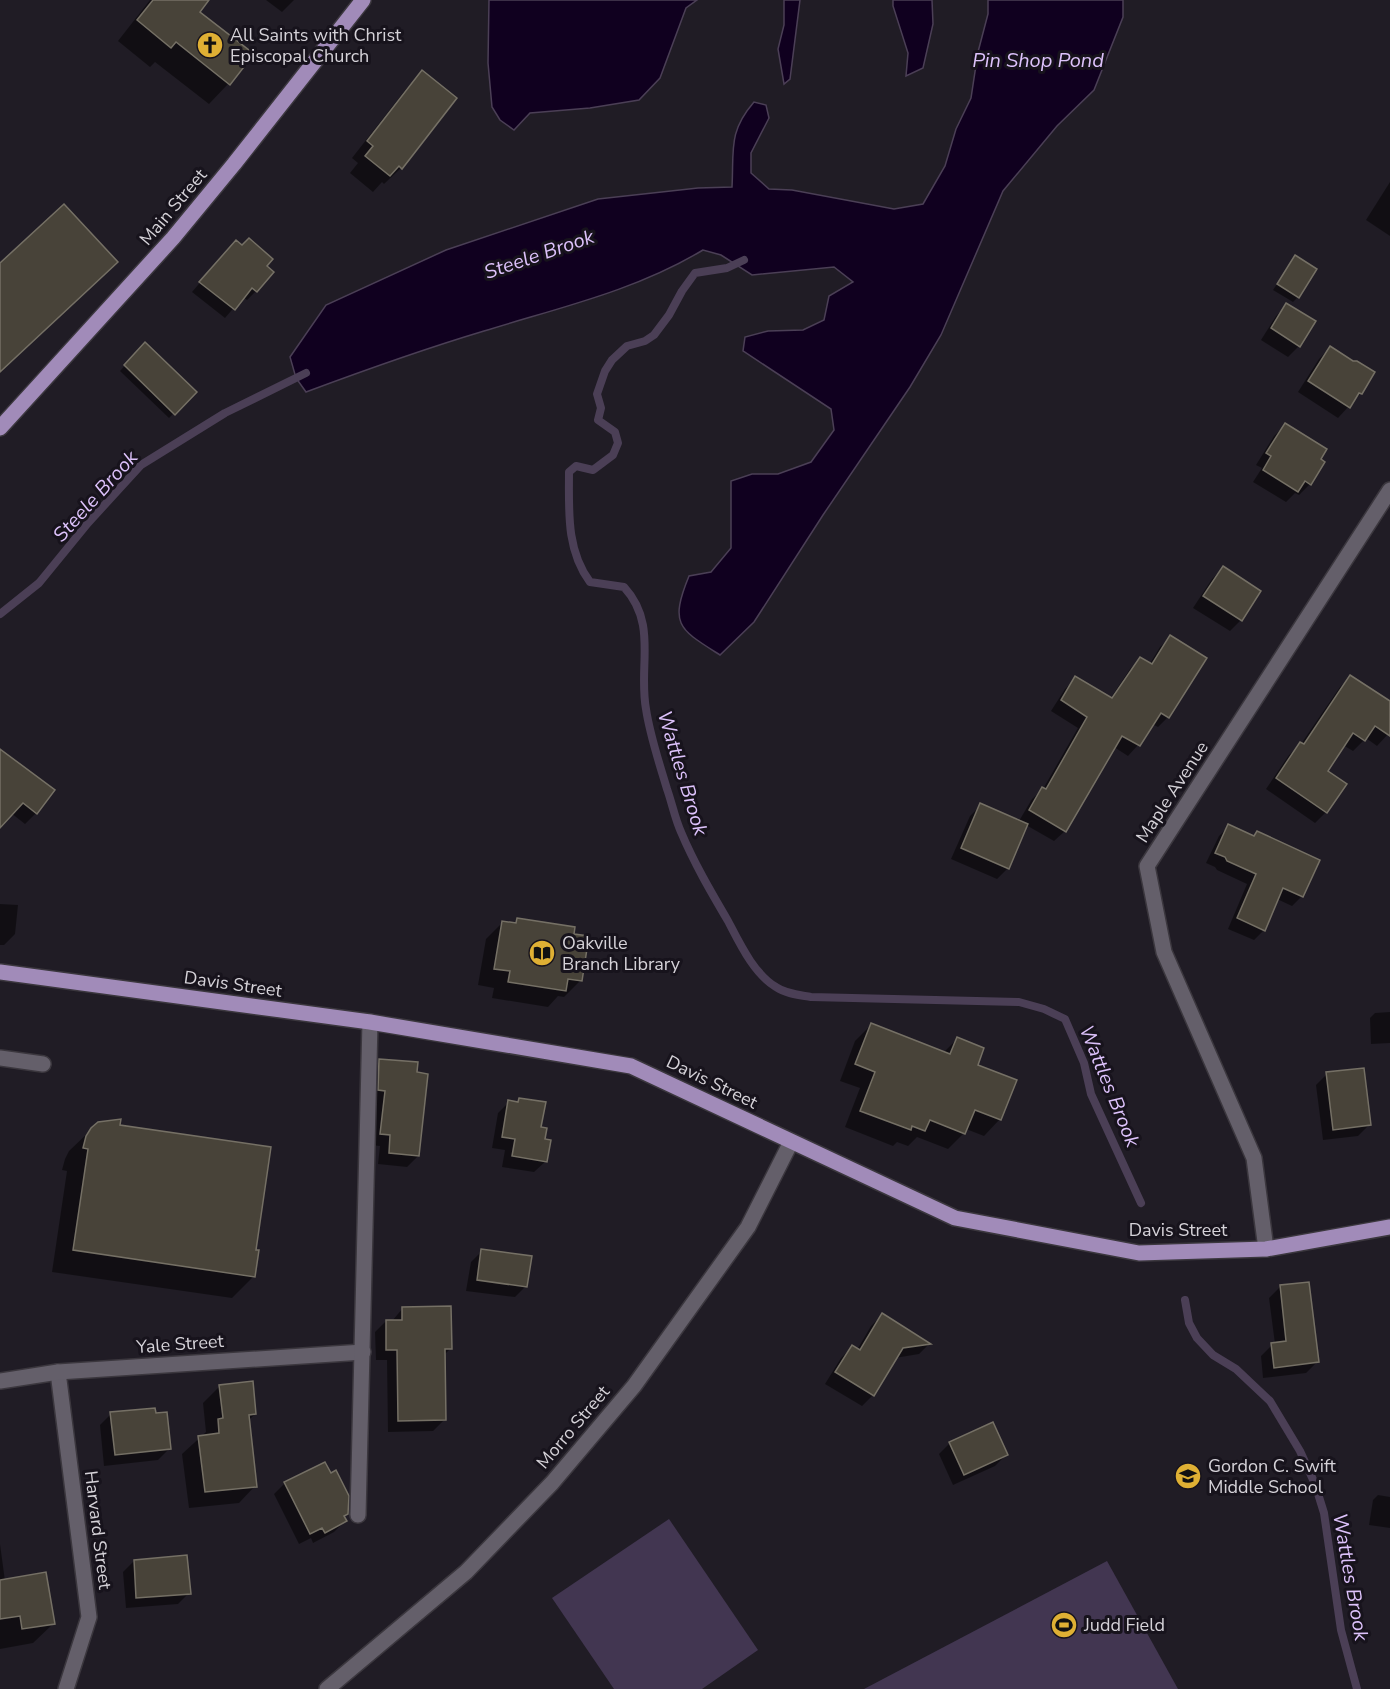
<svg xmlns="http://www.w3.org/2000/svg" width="1390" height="1689" viewBox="0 0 1390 1689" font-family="'Nunito Sans',sans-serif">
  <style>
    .green { fill: #423651 }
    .water { fill: #10001f; stroke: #4b3f56; stroke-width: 1.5 }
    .shadow { fill: #0007 }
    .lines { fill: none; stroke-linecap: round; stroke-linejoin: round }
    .stream { stroke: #4b3f56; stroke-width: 8 }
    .building { fill: #484339; stroke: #757065; stroke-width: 1.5 }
    .minor-casing { stroke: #3b373e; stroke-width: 18 }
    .major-casing { stroke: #3b373e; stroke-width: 18 }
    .minor { stroke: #645f6a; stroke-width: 15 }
    .major { stroke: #a18bb9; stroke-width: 15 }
    .labels { text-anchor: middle; stroke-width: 6; stroke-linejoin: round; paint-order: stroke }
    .poi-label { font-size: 18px; fill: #d5d2d8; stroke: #17131c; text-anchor: start }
    .street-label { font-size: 18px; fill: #d5d2d8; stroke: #17131c }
    .water-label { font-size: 20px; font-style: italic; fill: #ddc2fb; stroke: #17131c }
  </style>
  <rect width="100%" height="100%" fill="#201c25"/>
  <g class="green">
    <polygon points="669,1519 758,1650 702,1689 614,1689 552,1598"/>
    <polygon points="1107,1561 1178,1689 864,1689"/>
  </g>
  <g class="water">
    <polygon points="489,0 697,0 686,8 660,78 639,100 590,108 530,113 514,130 500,120 492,107 488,63"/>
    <polygon points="784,0 800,0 790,79 784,84 778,49 784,25"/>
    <polygon points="893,0 932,0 933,24 923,68 906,76 908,53 893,6"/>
    <path d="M988,0H1123V17L1094,90L1057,126L1003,191L941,335L910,387L823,515L754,622L720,655C679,629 669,625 689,576L711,572L731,548V481L752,474H778L811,462L834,430L831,409L743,351L745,337L768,331L803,330L824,320L829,296L853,282L834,267L752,275L721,255L703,250C635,291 558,308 484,331C424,349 365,370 306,392L296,378L290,357L326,305L446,250L598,199L698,188L732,187C734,150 728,132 754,102L766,105L769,118L751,153V173L769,189L792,190L894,209L923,204L945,166L956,129L971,98L978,52L988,14Z"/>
  </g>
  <g class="shadow">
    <polygon points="150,0 207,0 197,12 252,55 228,84 209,104 155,62 150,67 118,41"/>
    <polygon points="266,0 294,0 282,12"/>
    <polygon points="422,72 455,98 401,168 384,184 382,182 373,192 350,173 358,163 352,158 406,89"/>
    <polygon points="1390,182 1390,236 1366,220"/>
    <polygon points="227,251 265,267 256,291 247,300 243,297 225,318 192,292"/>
    <polygon points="1295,257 1298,297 1293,302 1273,290"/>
    <polygon points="1287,305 1299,346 1288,357 1261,340 1276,316"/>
    <polygon points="145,344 195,392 169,418 120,371"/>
    <polygon points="1330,348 1361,393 1338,418 1298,392 1319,359"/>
    <polygon points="1285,425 1310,484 1299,495 1295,493 1286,502 1253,482 1262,468 1256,465 1274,436"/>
    <polygon points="1223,568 1259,591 1241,620 1230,631 1193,608 1212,579"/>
    <polygon points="1171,637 1168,717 1158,727 1152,724 1138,745 1128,756 1114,747 1065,831 1054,841 1026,825 1008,868 997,879 951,859 970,816 981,805 1019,821 1032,799 1043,789 1078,728 1051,711 1065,689 1076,678 1110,699 1130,669 1140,659 1149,665 1160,647"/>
    <polygon points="1351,677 1390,703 1390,732 1377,746 1366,738 1353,751 1343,745 1326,771 1326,812 1315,823 1266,789 1289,755 1301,744 1340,687"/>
    <polygon points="0,752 36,813 25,824 11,813 0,826"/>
    <polygon points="1229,826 1253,837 1257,833 1302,896 1292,906 1277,899 1264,930 1254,940 1228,929 1247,884 1217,870 1215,867 1206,863 1219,836"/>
    <polygon points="0,895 0,904 18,905 15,934 4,945 0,945"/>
    <polygon points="518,920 572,935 581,980 564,997 558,996 548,1007 492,998 494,988 478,985 486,939 502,923 513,924"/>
    <polygon points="1390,1012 1390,1043 1371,1044 1370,1018 1375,1013"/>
    <polygon points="871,1025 943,1053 957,1039 976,1066 1000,1119 984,1136 966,1129 964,1133 948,1149 917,1137 908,1146 897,1142 893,1146 845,1127 860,1088 840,1081 855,1041"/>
    <polygon points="379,1060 418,1156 407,1167 378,1164 380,1146 370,1145 368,1071"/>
    <polygon points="1327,1074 1369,1125 1358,1136 1323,1140 1316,1085"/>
    <polygon points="520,1100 540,1128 543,1140 546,1161 534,1172 502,1167 505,1150 492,1148 498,1113 509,1102 516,1103"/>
    <polygon points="119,1126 254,1251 254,1276 232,1298 52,1272 67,1171 62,1170 65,1159 69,1151 92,1129"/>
    <polygon points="482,1251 526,1286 515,1297 466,1291 471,1262"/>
    <polygon points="1280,1287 1317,1362 1306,1373 1263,1378 1261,1356 1272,1345 1275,1344 1269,1298"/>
    <polygon points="403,1308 450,1349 443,1356 444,1420 433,1431 388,1432 387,1360 376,1360 375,1332 386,1321 392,1321"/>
    <polygon points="882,1315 929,1344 919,1354 895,1358 873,1395 862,1406 825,1384 841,1358 852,1347 857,1350 871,1326"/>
    <polygon points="220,1386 255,1414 248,1421 255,1486 239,1503 189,1508 182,1454 206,1432 203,1403"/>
    <polygon points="111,1414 169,1449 158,1460 104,1466 100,1425"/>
    <polygon points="950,1443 1006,1455 995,1466 953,1485 939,1454"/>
    <polygon points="285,1483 347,1514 343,1517 345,1521 334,1532 313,1543 311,1538 299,1544 274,1494"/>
    <polygon points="1378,1495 1390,1497 1390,1528 1369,1525 1373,1500"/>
    <polygon points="0,1544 5,1581 53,1624 33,1643 0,1649"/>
    <polygon points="134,1561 189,1593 178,1604 126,1608 123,1572"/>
  </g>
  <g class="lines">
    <g class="stream">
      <path d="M744,260L727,268L695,273L682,291L669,315L654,335L645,341L627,346L612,360L605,371L597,394L601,408L598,420L615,432L618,443L613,455L593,470L576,466L569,472C569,510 566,550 590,582L624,587C658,624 638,666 646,709C650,736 659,762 667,789C672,803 675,819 681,832C694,863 711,892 728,921C740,944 754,974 776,987C786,994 800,995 811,997L1019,1002L1044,1009L1065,1019L1084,1063L1091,1094L1141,1203"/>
      <polyline points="0,614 39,583 88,523 141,465 225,413 306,373"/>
      <polyline points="1185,1300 1189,1323 1197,1338 1213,1355 1236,1369 1270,1401 1300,1451 1315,1484 1324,1513 1341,1630 1357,1689"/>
    </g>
  </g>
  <g class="building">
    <polygon points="153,0 209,0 200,12 254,54 230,85 176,42 171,48 137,20"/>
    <polygon points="422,70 457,98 402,169 399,166 390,176 365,156 373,146 367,141"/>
    <polygon points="64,204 118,262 0,372 0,263"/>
    <polygon points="249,238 273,259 267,266 274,272 257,292 252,288 235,310 199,282 236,240 242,245"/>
    <polygon points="1295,255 1317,269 1299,298 1277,284"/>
    <polygon points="1286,303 1316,321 1300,347 1271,328"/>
    <polygon points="145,342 197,392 175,415 124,365"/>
    <polygon points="1330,346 1353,361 1357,361 1375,372 1362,394 1359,393 1350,408 1308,381"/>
    <polygon points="1285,423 1327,449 1321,459 1325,462 1311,485 1305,481 1298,492 1263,470 1271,456 1266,453"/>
    <polygon points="1223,566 1261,591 1242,621 1203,596"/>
    <polygon points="1170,635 1207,658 1169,718 1161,713 1140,746 1122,736 1066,832 1029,810 1042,787 1046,789 1087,717 1061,700 1075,676 1112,698 1140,657 1152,664"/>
    <polygon points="1350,675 1390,701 1390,736 1375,726 1365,741 1353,733 1328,771 1347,784 1327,813 1276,778 1300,742 1304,744"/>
    <polygon points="0,749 55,790 37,814 23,803 0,828"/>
    <polygon points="980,803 1028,824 1009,869 961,848"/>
    <polygon points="1228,824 1254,836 1257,831 1320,860 1303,897 1283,888 1265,931 1237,918 1256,874 1227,861 1225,857 1215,853"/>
    <polygon points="517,918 575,927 574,934 589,936 582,981 568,979 566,991 508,982 510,971 494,969 502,921 516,923"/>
    <polygon points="871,1023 950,1054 957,1037 984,1048 978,1065 1017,1080 1001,1120 975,1110 965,1134 930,1120 925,1131 912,1126 911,1130 860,1111 875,1072 855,1064"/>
    <polygon points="379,1059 418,1062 417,1072 428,1074 419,1156 389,1153 390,1135 380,1134 385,1091 378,1090"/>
    <polygon points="1364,1068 1371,1125 1333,1130 1326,1072"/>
    <polygon points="519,1098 546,1102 541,1127 547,1128 545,1139 551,1140 547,1162 512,1156 515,1139 502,1137 508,1100 518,1102"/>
    <polygon points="121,1119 120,1125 271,1147 256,1250 259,1250 255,1277 73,1250 88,1149 83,1148 86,1136 91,1128 98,1122"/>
    <polygon points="481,1249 532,1256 527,1287 477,1280"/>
    <polygon points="1309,1282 1319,1362 1274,1368 1271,1343 1286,1341 1280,1285"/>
    <polygon points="451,1306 452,1349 445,1349 446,1420 398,1421 397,1350 386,1350 386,1320 402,1320 402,1307"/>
    <polygon points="882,1313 931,1344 903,1348 874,1396 835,1372 852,1345 860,1350"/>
    <polygon points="253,1381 256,1414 249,1415 257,1487 205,1492 198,1436 219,1433 218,1419 223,1418 219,1385"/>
    <polygon points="155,1408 156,1413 167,1412 171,1449 115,1455 110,1412"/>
    <polygon points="993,1422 1008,1455 964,1475 949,1442"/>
    <polygon points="325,1462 331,1473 336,1470 349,1496 348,1514 344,1516 347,1521 325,1533 322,1528 310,1534 284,1482"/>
    <polygon points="187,1555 191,1594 136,1598 134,1560"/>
    <polygon points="46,1572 55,1624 22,1629 20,1616 0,1619 0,1580"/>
  </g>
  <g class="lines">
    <defs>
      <g id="minor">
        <polyline points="0,1058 43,1064"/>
        <polyline points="1266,1249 1254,1158 1164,952 1147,866 1390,490"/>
        <polyline points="58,1372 89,1617 66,1689"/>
        <polyline points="0,1381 58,1372 363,1352"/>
        <polyline points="358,1515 370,1022"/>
        <polyline points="327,1689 466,1572 552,1483 634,1386 748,1227 791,1142"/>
      </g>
      <g id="major">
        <polyline points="0,428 173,238 234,164 363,0"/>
        <polyline points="0,972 370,1022 631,1066 955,1218 1139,1253 1266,1249 1390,1227"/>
      </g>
    </defs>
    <use href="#minor" class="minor-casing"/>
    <use href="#major" class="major-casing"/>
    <use href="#minor" class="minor"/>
    <use href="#major" class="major"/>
  </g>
  <defs>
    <symbol id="church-disc" viewBox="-11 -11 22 22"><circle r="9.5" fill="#dfb034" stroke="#17131c"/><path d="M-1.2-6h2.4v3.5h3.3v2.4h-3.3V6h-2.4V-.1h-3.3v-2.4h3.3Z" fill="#111"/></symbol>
    <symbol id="library-disc" viewBox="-11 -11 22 22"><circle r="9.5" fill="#dfb034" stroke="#17131c"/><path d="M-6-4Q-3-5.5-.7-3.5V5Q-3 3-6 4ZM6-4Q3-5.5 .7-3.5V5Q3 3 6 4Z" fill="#111"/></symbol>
    <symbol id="school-disc" viewBox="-11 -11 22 22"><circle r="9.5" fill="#dfb034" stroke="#17131c"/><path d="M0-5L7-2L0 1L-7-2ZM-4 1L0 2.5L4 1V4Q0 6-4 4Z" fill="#111"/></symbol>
    <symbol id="stadium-disc" viewBox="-11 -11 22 22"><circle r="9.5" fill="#dfb034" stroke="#17131c"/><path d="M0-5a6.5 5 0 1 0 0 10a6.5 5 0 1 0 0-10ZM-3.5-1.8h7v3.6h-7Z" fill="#111"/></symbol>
  </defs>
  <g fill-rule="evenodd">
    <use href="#church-disc" x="195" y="30" width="30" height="30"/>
    <use href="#library-disc" x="527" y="938" width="30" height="30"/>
    <use href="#school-disc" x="1173" y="1461" width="30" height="30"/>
    <use href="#stadium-disc" x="1049" y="1610" width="30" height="30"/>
  </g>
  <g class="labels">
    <g class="poi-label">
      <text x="230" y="41">All Saints with Christ<tspan x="230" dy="21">Episcopal Church</tspan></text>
      <text x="562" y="949">Oakville<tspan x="562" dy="21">Branch Library</tspan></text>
      <text x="1208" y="1472">Gordon C. Swift<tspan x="1208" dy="21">Middle School</tspan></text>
      <text x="1084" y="1631">Judd Field</text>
    </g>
    <g class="street-label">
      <text transform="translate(173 207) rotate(-50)" y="6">Main Street</text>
      <text transform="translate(1172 792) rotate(-57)" y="6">Maple Avenue</text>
      <text transform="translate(233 984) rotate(8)" y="6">Davis Street</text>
      <text transform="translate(712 1082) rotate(26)" y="6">Davis Street</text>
      <text x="1178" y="1236">Davis Street</text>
      <text transform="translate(180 1344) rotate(-4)" y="6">Yale Street</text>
      <text transform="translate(573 1427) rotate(-50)" y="6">Morro Street</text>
      <text transform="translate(98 1530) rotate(83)" y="6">Harvard Street</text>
    </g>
    <g class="water-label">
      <text x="1038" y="67">Pin Shop Pond</text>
      <text transform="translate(539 254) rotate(-19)" y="7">Steele Brook</text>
      <text transform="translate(95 496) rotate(-48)" y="7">Steele Brook</text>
      <text transform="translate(683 773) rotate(73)" y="7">Wattles Brook</text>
      <text transform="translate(1110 1086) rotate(68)" y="7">Wattles Brook</text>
      <text transform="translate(1351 1577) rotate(80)" y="7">Wattles Brook</text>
    </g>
  </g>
</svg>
